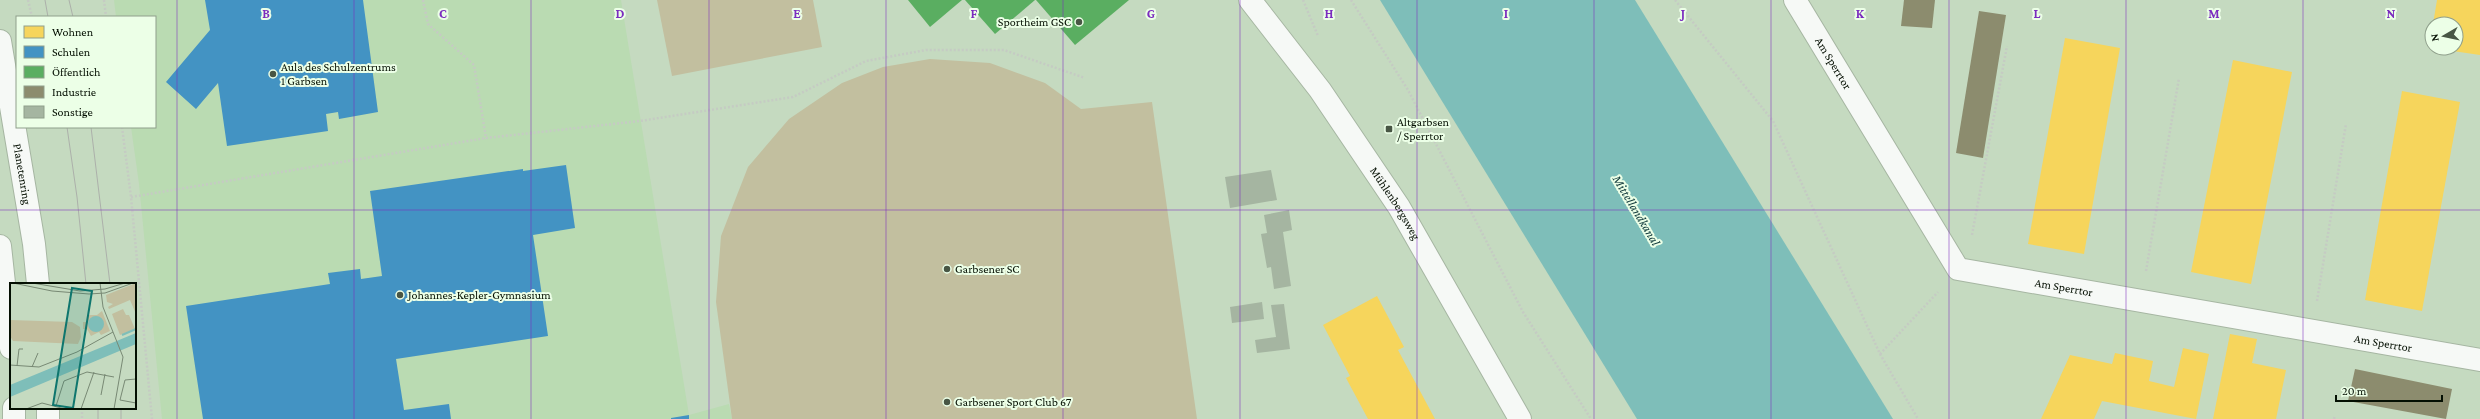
<svg xmlns="http://www.w3.org/2000/svg" width="2480" height="419" viewBox="0 0 2480 419" font-family="'Crimson Pro',serif">
  <style>
    .built { fill: #badbb2 }
    .green { fill: #c2bf9f }
    .water { fill: #7ebeb9 }
    .homes { fill: #f6d55c }
    .schools { fill: #4393c3 }
    .public { fill: #5aae61 }
    .industry { fill: #8c8c6e }
    .building { fill: #a5b5a1 }
    .lines { fill: none; stroke-linecap: round; stroke-linejoin: round }
    .minor-casing { stroke: #a6b6a2; stroke-width: 24 }
    .path { stroke: #c5cbc3; stroke-width: 2.5; stroke-dasharray: 2 2; stroke-linecap: butt }
    .minor { stroke: #f6f9f6; stroke-width: 22 }
    .tram { stroke: #acb0aa; stroke-width: 1 }
    .grid { fill: none; stroke: #7b2cbf; stroke-width: 1; stroke-opacity: 0.55 }
    .poi-dot { fill: #485644; stroke: #ecffe7; stroke-width: 1.5 }
    .labels { text-anchor: middle; stroke-width: 4; stroke-linejoin: round; paint-order: stroke }
    .poi-label { font-size: 12px; fill: #040f02; stroke: #ecffe7; text-anchor: start }
    .street-label { font-size: 12px; fill: #040f02; stroke: #ecffe7 }
    .water-label { font-size: 13px; font-style: italic; fill: #0f383a; stroke: #ecffe7 }
    .inset-river { fill: none; stroke: #7ebeb9; stroke-width: 2 }
    .inset-road { fill: none; stroke: #788974; stroke-width: 1 }
    .view { fill: #0f766e; fill-opacity: 0.15; stroke: #0f766e; stroke-width: 2 }
    .inset-edge { fill: none; stroke: #040f02; stroke-width: 2 }
    .grid-label { font-size: 13px; text-anchor: middle; font-weight: bold; fill: #7b2cbf; stroke: #ecffe7; stroke-width: 4; stroke-linejoin: round; paint-order: stroke }
  </style>
  <rect width="100%" height="100%" fill="#c5dac0"/>
  <polygon class="built" points="114,0 621,0 689,415 729,404 732,419 162,419 139,184 131,127 155,127 155,17 116,17"/>
  <g class="green">
    <polygon points="657,0 813,0 822,47 672,76"/>
    <polygon points="930,59 990,63 1045,83 1081,109 1152,102 1197,419 732,419 716,302 721,236 748,167 789,119 842,83 883,67"/>
  </g>
  <polygon class="water" points="1380,0 1635,0 1893,419 1637,419"/>
  <g class="homes">
    <polygon points="2437,0 2480,0 2480,55 2439,49 2456,48 2456,24 2433,24"/>
    <polygon points="2065,38 2120,48 2084,254 2028,244"/>
    <polygon points="2233,60 2292,72 2251,284 2191,272"/>
    <polygon points="2402,91 2460,102 2422,311 2365,300"/>
    <polygon points="1377,296 1404,347 1398,350 1435,419 1368,419 1346,378 1350,376 1323,325"/>
    <polygon points="2230,334 2257,339 2252,363 2286,370 2276,419 2213,419"/>
    <polygon points="2183,348 2209,354 2196,419 2102,401 2094,419 2041,419 2070,355 2112,364 2115,353 2153,361 2149,381 2174,387"/>
  </g>
  <g class="schools">
    <polygon points="205,0 363,0 378,112 339,119 338,112 326,114 328,131 227,146 218,83 196,109 166,82 210,30"/>
    <polygon points="566,165 575,228 533,235 548,336 396,359 404,410 449,404 451,419 203,419 186,306 330,284 328,273 360,269 361,279 382,276 370,191 523,169 523,171"/>
    <polygon points="689,415 689,419 671,419 671,418"/>
  </g>
  <g class="public">
    <polygon points="908,0 962,0 930,27"/>
    <polygon points="965,0 1035,0 995,34"/>
    <polygon points="1036,0 1129,0 1075,45"/>
  </g>
  <g class="industry">
    <polygon points="1904,0 1935,0 1932,28 1901,26"/>
    <polygon points="1979,11 2006,15 1983,158 1956,153"/>
    <polygon points="2355,369 2452,389 2446,419 2348,401"/>
  </g>
  <g class="building">
    <polygon points="1271,170 1277,200 1230,208 1225,177"/>
    <polygon points="1289,210 1292,230 1283,232 1291,286 1274,289 1271,267 1267,268 1261,234 1267,233 1264,215"/>
    <polygon points="1262,302 1264,319 1232,323 1230,307"/>
    <polygon points="1284,304 1290,349 1257,353 1255,340 1276,337 1271,305"/>
  </g>
  <g class="lines">
    <defs>
      <g id="minor">
        <path id="s1" d="M1250,0L1320,90L1399,207L1520,419"/>
        <path id="s2" d="M1795,0L1958,269L2480,360"/>
        <path id="s3" d="M0,41L34,244L38,284"/>
        <polyline points="0,246 11,348"/>
        <polyline points="14,408 14,419"/>
        <polyline points="48,408 48,419"/>
      </g>
    </defs>
    <use href="#minor" class="minor-casing"/>
    <g class="path">
      <polyline points="28,0 32,17"/>
      <polyline points="104,0 106,17"/>
      <polyline points="423,0 428,24 474,65 486,138 640,121 793,97 866,61 926,50 1004,50 1085,78"/>
      <polyline points="1303,0 1318,36"/>
      <polyline points="1351,0 1408,90 1523,312 1591,419"/>
      <polyline points="1675,0 1773,121 1880,354 1918,419"/>
      <polyline points="122,127 131,197 152,419"/>
      <polyline points="131,197 486,138"/>
      <polyline points="1972,235 2007,46"/>
      <polyline points="2146,271 2179,78"/>
      <polyline points="2317,301 2346,124"/>
      <polyline points="1880,354 1938,292"/>
      <polyline points="82,408 82,419"/>
      <polyline points="2334,419 2335,416"/>
    </g>
    <use href="#minor" class="minor"/>
    <g class="tram">
      <polyline points="45,0 48,17"/>
      <polyline points="69,0 73,17"/>
      <polyline points="67,127 77,197 86,284"/>
      <polyline points="91,127 110,284"/>
      <polyline points="98,408 98,419"/>
      <polyline points="121,408 121,419"/>
    </g>
  </g>
  <path class="grid" d="M177,0V419M354,0V419M531,0V419M709,0V419M886,0V419M1063,0V419M1240,0V419M1417,0V419M1594,0V419M1771,0V419M1949,0V419M2126,0V419M2303,0V419M0,210H2480"/>
  <g class="poi-dot">
    <circle cx="1079" cy="22" r="4"/>
    <circle cx="273" cy="74" r="4"/>
    <rect x="1385" y="125" width="8" height="8" rx="2"/>
    <circle cx="947" cy="269" r="4"/>
    <circle cx="400" cy="295" r="4"/>
    <circle cx="947" cy="402" r="4"/>
  </g>
  <g class="labels">
    <g class="poi-label">
      <text x="1071" y="26" text-anchor="end">Sportheim GSC</text>
      <text x="281" y="71">Aula des Schulzentrums<tspan x="281" dy="14">1 Garbsen</tspan></text>
      <text x="1397" y="126">Altgarbsen<tspan x="1397" dy="14">/ Sperrtor</tspan></text>
      <text x="955" y="273">Garbsener SC</text>
      <text x="408" y="299">Johannes-Kepler-Gymnasium</text>
      <text x="955" y="406">Garbsener Sport Club 67</text>
    </g>
    <g class="street-label">
      <text dy="4" stroke="none"><textPath href="#s2" startOffset="74">Am Sperrtor</textPath></text>
      <text dy="4" stroke="none"><textPath href="#s3" startOffset="135">Planetenring</textPath></text>
      <text dy="4" stroke="none"><textPath href="#s1" startOffset="250">Mühlenbergsweg</textPath></text>
      <text dy="4" stroke="none"><textPath href="#s2" startOffset="422">Am Sperrtor</textPath></text>
      <text dy="4" stroke="none"><textPath href="#s2" startOffset="746">Am Sperrtor</textPath></text>
    </g>
    <g class="water-label">
      <text transform="translate(1637 210) rotate(59)" y="5">Mittellandkanal</text>
    </g>
  </g>
  <g transform="translate(10 283)">
    <rect width="126" height="126" fill="#c5dac0"/>
    <path d="M126,0V31L120,17L99,26L98,24L103,21L97,19L96,12ZM113,26L116,32H119L125,46L110,52L102,31ZM92,28L100,48L91,52L89,49L81,53L77,46H73V39H77L78,32H87ZM0,37L62,39L70,44L71,54L68,61L3,58L0,53Z" fill="#c2bf9f"/>
    <path d="M78 41a8 8 0 1 1 16 0a8 8 0 1 1-16 0ZM126,50V61L0,114V102Z" fill="#7ebeb9"/>
    <path class="inset-river" d="M112,52L126,46"/>
    <path class="inset-road" d="M3,0L42,8L79,11L95,10L123,0M22,0L70,8L95,6L115,0M90,0L93,24L113,74L104,126M0,82L29,84L67,69L103,49M7,83L9,66H13M22,84L28,70M91,112L95,91M110,117L115,97L126,96M110,117L126,120M46,123L54,98L77,89L104,94M16,126L32,120L55,126M71,126L84,89"/>
    <path class="view" d="M62,5L82,8L63,125L43,122Z"/>
    <rect width="126" height="126" class="inset-edge"/>
  </g>
  <g class="grid-label">
    <text x="266" y="18">B</text>
    <text x="443" y="18">C</text>
    <text x="620" y="18">D</text>
    <text x="797" y="18">E</text>
    <text x="974" y="18">F</text>
    <text x="1151" y="18">G</text>
    <text x="1329" y="18">H</text>
    <text x="1506" y="18">I</text>
    <text x="1683" y="18">J</text>
    <text x="1860" y="18">K</text>
    <text x="2037" y="18">L</text>
    <text x="2214" y="18">M</text>
    <text x="2391" y="18">N</text>
  </g>
  <rect x="16" y="16" width="140" height="112" fill="#ecffe7" stroke="#8f9f8b"/>
  <rect x="24" y="26" width="20" height="12" fill="#f6d55c" stroke="#8f9f8b"/>
  <text x="52" y="36" font-size="12" fill="#040f02">Wohnen</text>
  <rect x="24" y="46" width="20" height="12" fill="#4393c3" stroke="#8f9f8b"/>
  <text x="52" y="56" font-size="12" fill="#040f02">Schulen</text>
  <rect x="24" y="66" width="20" height="12" fill="#5aae61" stroke="#8f9f8b"/>
  <text x="52" y="76" font-size="12" fill="#040f02">Öffentlich</text>
  <rect x="24" y="86" width="20" height="12" fill="#8c8c6e" stroke="#8f9f8b"/>
  <text x="52" y="96" font-size="12" fill="#040f02">Industrie</text>
  <rect x="24" y="106" width="20" height="12" fill="#a5b5a1" stroke="#8f9f8b"/>
  <text x="52" y="116" font-size="12" fill="#040f02">Sonstige</text>
  <g transform="translate(2444 36) rotate(261)"><circle r="19" fill="#ecffe7" stroke="#8f9f8b"/>
  <path d="M0-3L7 15L0 10L-7 15Z" fill="#485644"/>
  <text y="-6" font-size="11" font-weight="bold" text-anchor="middle" fill="#040f02">N</text>
  </g>
  <path d="M2336 395v6h106v-6" fill="none" stroke="#040f02" stroke-width="2"/>
  <text x="2342" y="395" font-size="12" fill="#040f02" stroke="#ecffe7" stroke-width="3" paint-order="stroke">20 m</text>
</svg>
